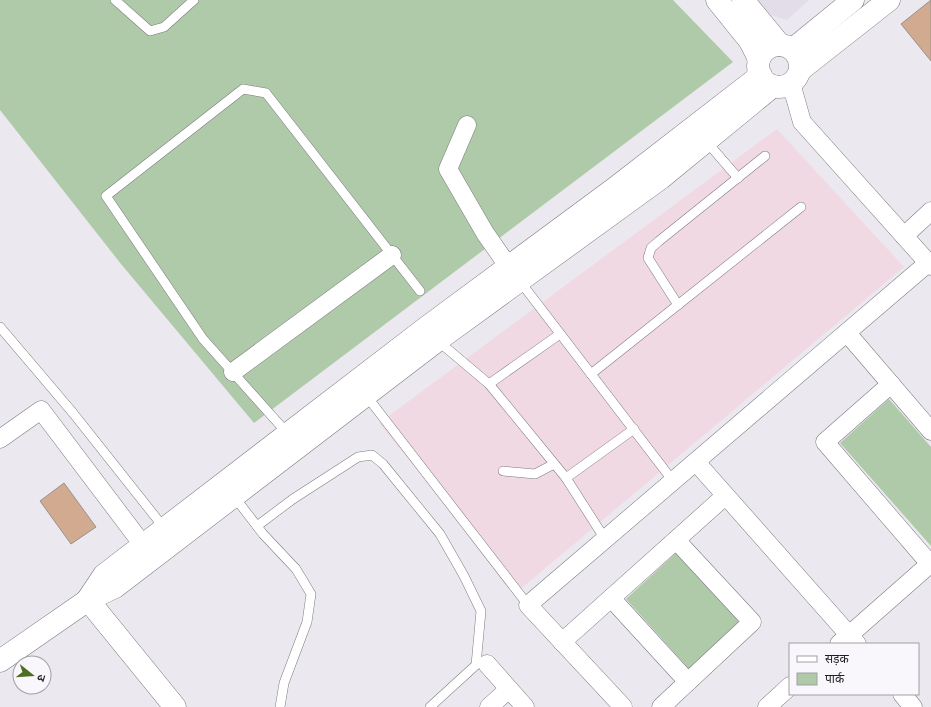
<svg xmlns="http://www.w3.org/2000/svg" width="931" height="707" viewBox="0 0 931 707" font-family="'DM Sans','Noto Sans Devanagari',sans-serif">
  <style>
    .commercial { fill: #f1d9e4 }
    .built { fill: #e2dde9 }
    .green { fill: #afcaa9 }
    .building { fill: #d1aa90; stroke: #97928e }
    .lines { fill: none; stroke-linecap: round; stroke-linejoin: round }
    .service-casing { stroke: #7c7a7f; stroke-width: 10 }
    .minor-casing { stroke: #7c7a7f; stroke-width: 19 }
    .tertiary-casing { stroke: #7c7a7f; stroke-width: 23 }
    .secondary-casing { stroke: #7c7a7f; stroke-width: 23 }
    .service { stroke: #fff; stroke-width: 9 }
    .minor { stroke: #fff; stroke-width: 18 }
    .tertiary { stroke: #fff; stroke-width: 22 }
    .secondary { stroke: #fff; stroke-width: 22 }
  </style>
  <rect width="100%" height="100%" fill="#ebe9ef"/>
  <polygon class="commercial" points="777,129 904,267 517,592 379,423"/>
  <polygon class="built" points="756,0 809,0 787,20 771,15"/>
  <g class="green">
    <polygon points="0,0 673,0 733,62 254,423 121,264 0,110"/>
    <polygon points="889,399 931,447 931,546 840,443"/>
    <polygon points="677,552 741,623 690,670 626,599"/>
  </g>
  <g class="building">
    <polygon points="931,0 931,61 901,24"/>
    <polygon points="64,483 96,527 71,544 40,501"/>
  </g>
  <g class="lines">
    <defs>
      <g id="service">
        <polyline points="115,0 150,31 164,27 194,0"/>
        <polyline points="706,141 738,178"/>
        <polyline points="519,280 673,481"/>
        <polyline points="678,305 648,258 651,248 659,241 765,156"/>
        <polyline points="0,327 73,413 165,529"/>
        <polyline points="438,341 489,384 566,478 634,429"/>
        <polyline points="591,374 801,207"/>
        <polyline points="489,384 560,334"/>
        <polyline points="365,394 528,605"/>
        <polyline points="288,434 203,339 106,196 243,89 266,93 420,291"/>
        <polyline points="503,471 535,474 554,464"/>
        <polyline points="566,478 605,539"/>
        <polyline points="233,495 263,534 296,569 311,594 307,622 284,683 280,707"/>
        <polyline points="257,526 293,499 358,457 372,455 383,464 440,534 464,576 481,611 476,665 430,707"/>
      </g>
      <g id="minor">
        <polyline points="791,83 802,122 931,266"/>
        <polyline points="467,125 448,169 485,233 508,266"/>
        <polyline points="904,236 931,211"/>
        <polyline points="847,333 931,431"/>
        <polyline points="233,372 392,255"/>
        <polyline points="891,384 825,442 930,564"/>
        <polyline points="0,439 41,410 143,545"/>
        <polyline points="696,462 857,644"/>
        <polyline points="611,598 688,682"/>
        <polyline points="562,642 725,496"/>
        <polyline points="839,644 931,563"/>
        <polyline points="487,664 525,707"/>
        <polyline points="902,694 913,707"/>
        <polyline points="489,707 509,689"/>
        <polyline points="623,707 528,605 928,263"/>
        <polyline points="661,707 752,622 676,540"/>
        <polyline points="767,707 790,686"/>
      </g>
      <g id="tertiary">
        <polyline points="88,599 104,575 427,327 615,188 761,75"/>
        <polyline points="88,600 175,707"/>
        <polyline points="0,661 88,600 115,587 438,340 661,178 773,86"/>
      </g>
      <g id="secondary">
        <polyline points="717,0 750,41 759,59"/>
        <polyline points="743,0 780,45"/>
        <circle cx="779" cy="66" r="21"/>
        <polyline points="793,49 853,0"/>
        <polyline points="800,70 889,0"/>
      </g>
    </defs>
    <use href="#service" class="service-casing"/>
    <use href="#minor" class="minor-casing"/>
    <use href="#tertiary" class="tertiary-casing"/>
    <use href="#secondary" class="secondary-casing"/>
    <use href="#service" class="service"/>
    <use href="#minor" class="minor"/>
    <use href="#tertiary" class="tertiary"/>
    <use href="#secondary" class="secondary"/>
  </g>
  <rect x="789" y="643" width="130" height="52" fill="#f9f6fc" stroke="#a2a0a4"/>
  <rect x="797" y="656" width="20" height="6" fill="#ffffff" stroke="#a2a0a4"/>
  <text x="825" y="663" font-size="12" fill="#1f1e20">सड़क</text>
  <rect x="797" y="673" width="20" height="12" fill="#afcaa9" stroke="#a2a0a4"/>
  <text x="825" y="683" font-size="12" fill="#1f1e20">पार्क</text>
  <g transform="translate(32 675) rotate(107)"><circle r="19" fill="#f9f6fc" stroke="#a2a0a4"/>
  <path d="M0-3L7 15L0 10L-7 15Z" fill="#4b6d24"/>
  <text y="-6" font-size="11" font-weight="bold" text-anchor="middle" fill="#1f1e20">उ</text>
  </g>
</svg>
